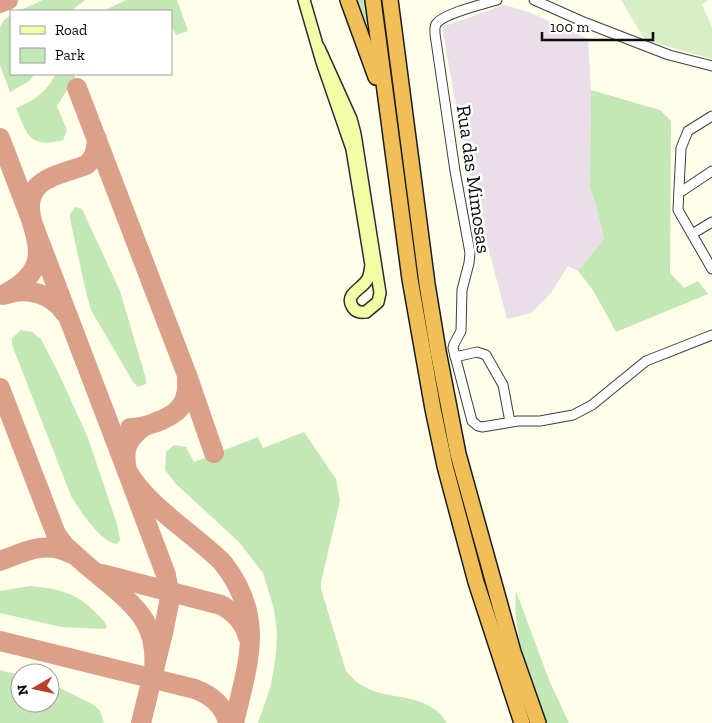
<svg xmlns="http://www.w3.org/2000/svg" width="712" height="723" viewBox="0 0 712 723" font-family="'Zilla Slab',serif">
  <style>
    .industrial { fill: #eadfe9 }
    .green { fill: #c4e7b6 }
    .pitch { fill: #d8eec7 }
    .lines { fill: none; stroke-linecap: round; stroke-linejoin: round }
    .taxiway { stroke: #daa089; stroke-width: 20 }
    .street-casing { stroke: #3e3e3e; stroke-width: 11 }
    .secondary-casing { stroke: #2d2d2d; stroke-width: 14 }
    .highway-casing { stroke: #1c1c1c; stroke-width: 18 }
    .street { stroke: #fff; stroke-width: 9 }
    .secondary { stroke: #f3fda7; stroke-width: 11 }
    .highway { stroke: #f0bf57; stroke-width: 15 }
    .labels { text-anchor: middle; stroke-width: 5; stroke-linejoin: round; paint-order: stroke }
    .street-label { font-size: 20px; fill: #0b0b0b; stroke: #fff }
  </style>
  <rect width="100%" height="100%" fill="#fefeea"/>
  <polygon class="industrial" points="504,5 529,12 588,39 591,90 590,187 595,202 604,239 578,271 568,266 550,294 531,313 507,319 467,167 442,27"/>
  <g class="green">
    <polygon points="43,0 85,0 71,11 19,11"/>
    <polygon points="126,0 177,0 188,31 176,35 171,24 171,11 103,11"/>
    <polygon points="357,0 366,0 370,31"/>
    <polygon points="11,15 11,74 35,74 29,81 10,92 0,65 0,27 4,20"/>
    <path d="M56,74H74L77,85L67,90L57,106L67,130L63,140C30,149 27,135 16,108C34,101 47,91 56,74Z"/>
    <polygon points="591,90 660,110 671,121 670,273 684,288 698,281 708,294 616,332 593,290 578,271 604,239 595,202 590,187"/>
    <polygon points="75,207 80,208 83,211 120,291 146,379 146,384 138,387 133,382 91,310 86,292 70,219 70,214"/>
    <path d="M21,330L32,332L41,339L59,374L88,438L117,524L120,540L117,544C101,543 79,509 71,496L12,345V338Z"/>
    <path d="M304,432L336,479L340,501L321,582V589L346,671C372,705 408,688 437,711C441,714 444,719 447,723H258L271,685L276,654L277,633L274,609L263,573L239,542L176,484L165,470L166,452L174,445L186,447L194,462L258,437L263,448Z"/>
    <path d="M30,586C57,589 74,591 94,611C99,616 104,620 107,626L105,629L61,627L0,613V591Z"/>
    <path d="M516,591L549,680L569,723H545C530,684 512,633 516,591Z"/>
    <polygon points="0,670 20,675 20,703 50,703 50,683 94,705 100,711 104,723 0,723"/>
  </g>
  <polygon class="pitch" points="621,0 709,0 702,4 712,28 712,59 645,40"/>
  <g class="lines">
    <g class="taxiway">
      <polyline points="0,3 8,0"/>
      <polyline points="77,88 187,375 214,453"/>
      <path d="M0,138L127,471C151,510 191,531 223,563C266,618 248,662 234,723"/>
      <path d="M7,294C28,287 52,294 65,313"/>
      <path d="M3,295C74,259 10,220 37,187C48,175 71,171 86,165C95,158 96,150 97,139"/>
      <path d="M0,388L56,534L64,545C78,558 93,571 108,583C140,609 158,628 154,671"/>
      <path d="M130,428C139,428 146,426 154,423C177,415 189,405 187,379"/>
      <path d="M0,561C26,551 46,540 72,554"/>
      <path d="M102,574L221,605C234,612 244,622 248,637"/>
      <path d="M0,641L195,689C211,695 224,705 228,723"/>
      <path d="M141,723L163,633L170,598L166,575L127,471C123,450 126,440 143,427"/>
    </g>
    <defs>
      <g id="street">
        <path d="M497,0C484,4 445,13 437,23C434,26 435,30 435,34L455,171L470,253L469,263L462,290L461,331L454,344L453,348L472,421L478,426L482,427L518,421H540L573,415L592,405L646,361L712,335"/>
        <polyline points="534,0 586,23 669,55 712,66"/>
        <polyline points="712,116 688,131 681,148 678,210 712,269"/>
        <polyline points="679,193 712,171"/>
        <polyline points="692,234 712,222"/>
        <polyline points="455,357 477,352 486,355 503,385 510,422"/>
      </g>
      <path id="secondary" d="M304,0L322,62L352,149L371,265C370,270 370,276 367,280C362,289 345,294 352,306C355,312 361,313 366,312L378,302L380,293L355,134L351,119L319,48"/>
      <g id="highway">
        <polyline points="348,0 376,77"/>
        <polyline points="373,0 410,279 433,409 445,466 476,582 522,723"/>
        <polyline points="390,0 427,284 438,351 458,454 513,652 538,723"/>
      </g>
    </defs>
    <use href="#street" class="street-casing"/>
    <use href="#secondary" class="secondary-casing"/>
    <use href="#highway" class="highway-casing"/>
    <use href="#street" class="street"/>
    <use href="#secondary" class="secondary"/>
    <use href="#highway" class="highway"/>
  </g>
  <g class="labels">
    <g class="street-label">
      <text transform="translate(474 179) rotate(82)" y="7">Rua das Mimosas</text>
    </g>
  </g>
  <rect x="10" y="10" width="162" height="65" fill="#ffffff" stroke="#9d9d9d"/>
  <rect x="20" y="26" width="25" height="8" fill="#f3fda7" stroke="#9d9d9d"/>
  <text x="55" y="35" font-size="15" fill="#0b0b0b">Road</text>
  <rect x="20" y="48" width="25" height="15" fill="#c4e7b6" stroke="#9d9d9d"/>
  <text x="55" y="60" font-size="15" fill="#0b0b0b">Park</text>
  <g transform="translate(35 688) rotate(261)"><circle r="24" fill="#ffffff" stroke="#9d9d9d"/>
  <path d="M0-4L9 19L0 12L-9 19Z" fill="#b64128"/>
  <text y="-8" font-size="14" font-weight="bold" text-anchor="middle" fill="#0b0b0b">N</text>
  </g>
  <path d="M542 32v8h111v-8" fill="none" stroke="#0b0b0b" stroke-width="2.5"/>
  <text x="550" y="32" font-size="15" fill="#0b0b0b" stroke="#ffffff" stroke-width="4" paint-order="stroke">100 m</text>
</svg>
